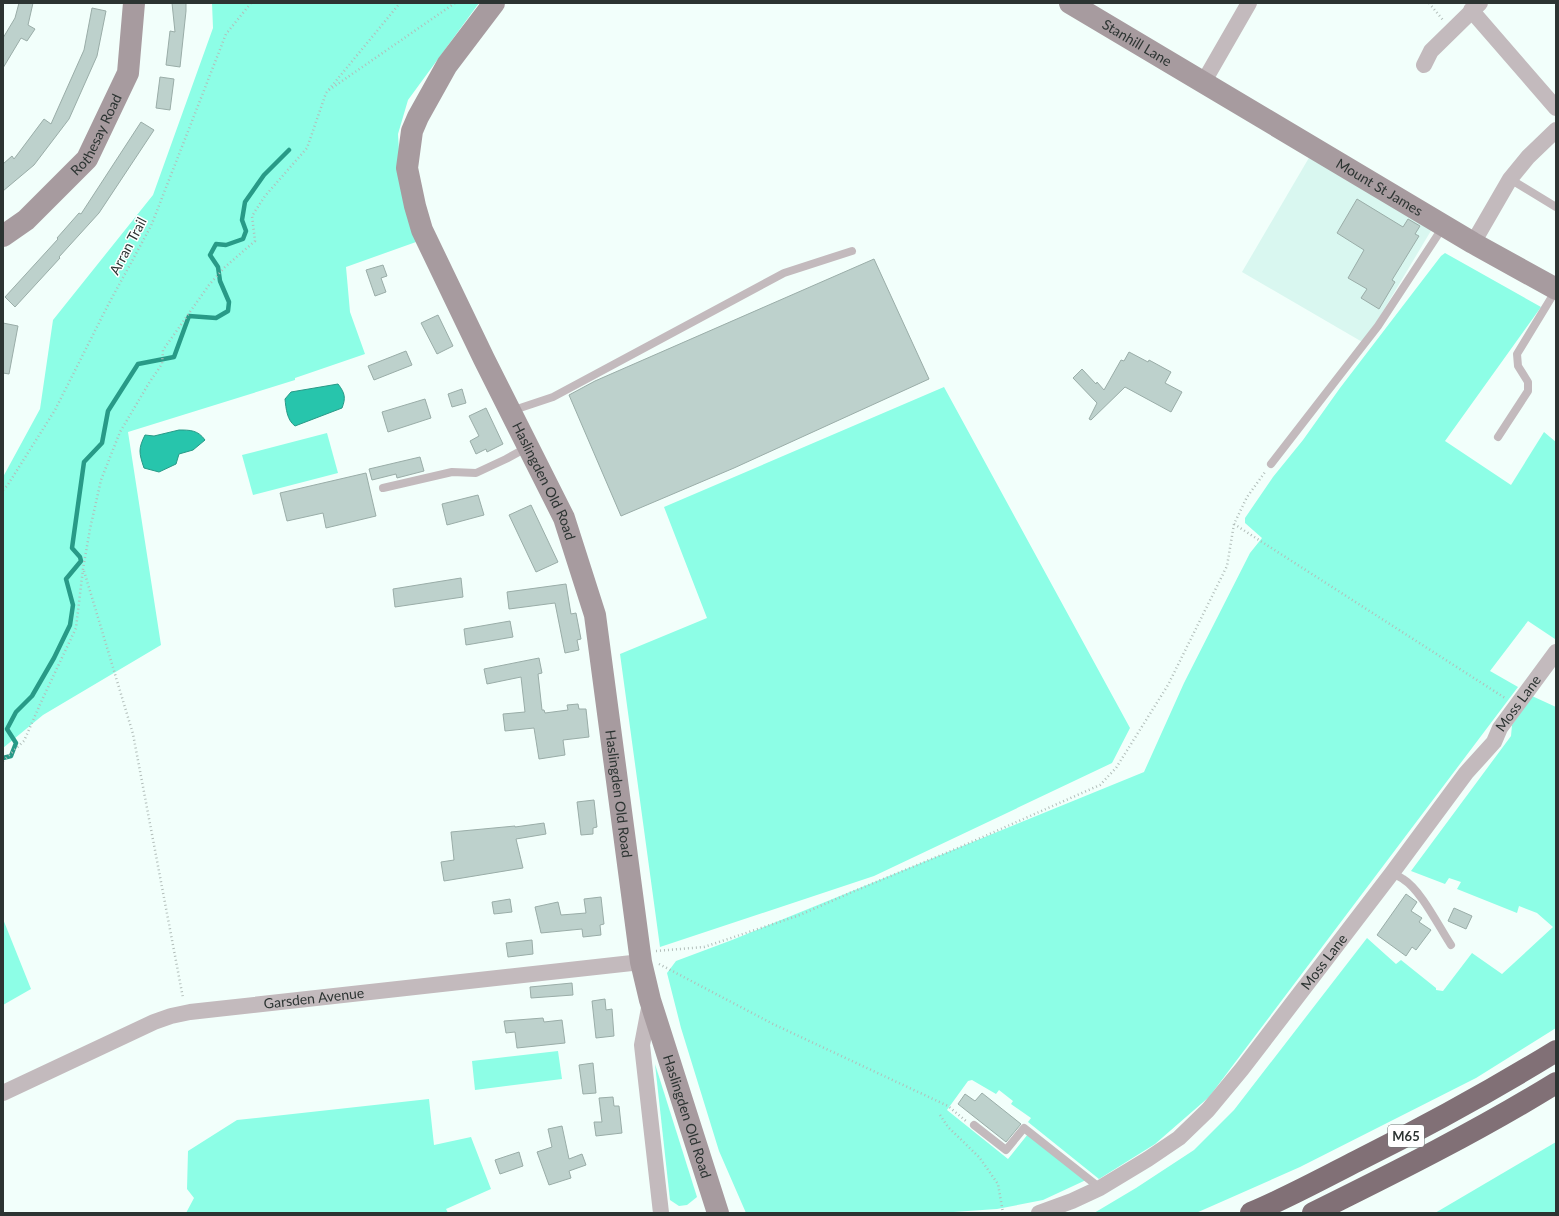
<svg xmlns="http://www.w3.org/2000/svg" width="1559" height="1216" viewBox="0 0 1559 1216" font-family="Lato,sans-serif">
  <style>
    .built { fill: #d9f7f0 }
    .green { fill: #8dfee6 }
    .water { fill: #27c5ac; stroke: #289a87 }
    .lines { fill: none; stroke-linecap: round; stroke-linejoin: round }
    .stream { stroke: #289a87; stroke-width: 4.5 }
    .building { fill: #bdd1cc; stroke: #9aada8 }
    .path { stroke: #b2beba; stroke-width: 2.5; stroke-dasharray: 1 3; stroke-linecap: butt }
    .lane { stroke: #c3babd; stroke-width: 8 }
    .street { stroke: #c3babd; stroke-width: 16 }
    .secondary { stroke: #a79b9f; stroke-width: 22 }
    .highway { stroke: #817076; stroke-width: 22 }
    .labels { text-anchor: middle; stroke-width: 3; stroke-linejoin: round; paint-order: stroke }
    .shield { fill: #fff; stroke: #6b7170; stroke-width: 1 }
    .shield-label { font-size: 13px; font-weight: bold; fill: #2c3432 }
    .street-label { font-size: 14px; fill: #2c3432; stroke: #fff }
  </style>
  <rect width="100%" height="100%" fill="#f2fffb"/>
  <polygon class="built" points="1310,156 1432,229 1364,343 1242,272"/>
  <g class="green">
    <polygon points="212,3 479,3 408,100 398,134 401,185 416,242 346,267 350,312 365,354 295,378 295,380 128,432 161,645 43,715 3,748 3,477 40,409 53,320 153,195 213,28"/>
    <polygon points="1445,253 1541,307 1445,441 1511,485 1544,432 1556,442 1556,637 1555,639 1528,621 1490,671 1518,687 1209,1097 1155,1144 1099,1179 1028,1122 1031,1118 1011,1104 1013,1101 999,1090 996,1094 972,1080 968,1081 947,1110 1008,1159 1028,1134 1086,1180 1043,1200 997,1209 939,1213 746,1213 719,1151 681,1028 667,973 676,961 732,940 1144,772 1184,683 1250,553 1262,538 1245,523 1245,518 1273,477 1303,440 1340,388 1441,256"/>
    <polygon points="944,387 1130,728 1112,763 874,876 660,947 620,654 707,618 664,507"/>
    <polygon points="327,433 338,473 253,495 242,455"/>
    <polygon points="1532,696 1556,707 1556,1028 1476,1078 1300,1167 1196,1213 1094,1213 1136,1188 1194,1150 1234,1110 1367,938 1396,964 1401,960 1436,988 1436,990 1443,991 1472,953 1502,974 1553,927 1537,913 1519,906 1517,913 1457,889 1461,882 1449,878 1445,884 1411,871 1511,736 1512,725"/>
    <polygon points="3,919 31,989 3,1005"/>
    <polygon points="558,1051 562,1079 475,1090 472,1061"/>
    <polygon points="655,1064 697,1197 687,1205 679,1206 670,1200"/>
    <polygon points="429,1099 434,1145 471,1137 491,1189 446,1209 448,1213 186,1213 194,1198 187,1189 188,1151 237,1120"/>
    <polygon points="1556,1142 1556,1213 1435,1213"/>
  </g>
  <g class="water">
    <path d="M338,384C345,393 346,398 342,408L295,426C287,420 286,409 285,399L291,392Z"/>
    <path d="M179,430C190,430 198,430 205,440L193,450L179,454L176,464L159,472L144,468C139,453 138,449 145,435L154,436Z"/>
  </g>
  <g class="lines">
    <polyline class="stream" points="3,758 11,756 16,743 7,729 16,712 32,696 54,658 70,625 73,605 66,579 81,561 80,557 72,548 84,462 102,443 108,411 138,364 174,357 189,316 216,318 228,311 229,302 220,281 218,267 210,255 216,244 226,245 243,239 246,231 242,220 245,202 264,175 289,150"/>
  </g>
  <g class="building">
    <polygon points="19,3 33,3 28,25 35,29 27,41 21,38 3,68 3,38 15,18"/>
    <polygon points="172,3 186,3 186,11 180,67 166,65 170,31 175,32"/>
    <polygon points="92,8 106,11 97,56 69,119 34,165 3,191 3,164 12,156 14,159 44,119 51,124 84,50"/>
    <polygon points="160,77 174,79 170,110 156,108"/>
    <polygon points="141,122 154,130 99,213 59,257 60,258 15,307 5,297 58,239 57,238 79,213 81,214"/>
    <polygon points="1357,199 1403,227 1408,219 1420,226 1415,234 1419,236 1392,280 1395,282 1379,309 1361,298 1367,289 1348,278 1364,250 1337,233"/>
    <polygon points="874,259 929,379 734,468 621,516 569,395 595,381"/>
    <polygon points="383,265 387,276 381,278 386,292 375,296 366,270"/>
    <polygon points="438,315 453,346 437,354 421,323"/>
    <polygon points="3,323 18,326 9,374 3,373"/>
    <polygon points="406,351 412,365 374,380 368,366"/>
    <polygon points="1129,352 1148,362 1149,360 1171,372 1165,383 1182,392 1171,412 1125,387 1091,420 1089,419 1097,403 1073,378 1082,369 1096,384 1097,382 1104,390 1121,360 1124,361"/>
    <polygon points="462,389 466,403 452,407 448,394"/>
    <polygon points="425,399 431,418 388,432 382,412"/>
    <polygon points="486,408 503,444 487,452 486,449 476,454 470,441 479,436 469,416"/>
    <polygon points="420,457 424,471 397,478 396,474 372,480 369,469"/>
    <polygon points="366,473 376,516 326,528 323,513 287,521 280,493"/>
    <polygon points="478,495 484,515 447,525 442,504"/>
    <polygon points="531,505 558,562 536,572 509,515"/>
    <polygon points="461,578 463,597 395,607 393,589"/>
    <polygon points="566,584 571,614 576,613 581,639 577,640 579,650 565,653 555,603 509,609 507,592"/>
    <polygon points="510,621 513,637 466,645 464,629"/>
    <polygon points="539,658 542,673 538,674 542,710 544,710 545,713 568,710 567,705 578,704 579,709 586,709 589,737 563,740 565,755 539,759 534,728 505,731 503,714 525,712 521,677 487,684 484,669"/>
    <polygon points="594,800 597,827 593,828 593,834 581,835 577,802"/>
    <polygon points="544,823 546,834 516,839 523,868 444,881 441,862 454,860 451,832 515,826 515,827"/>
    <polygon points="1406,894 1417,902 1411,911 1422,918 1419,922 1431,930 1416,950 1412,947 1406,956 1377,935"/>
    <polygon points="601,897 604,924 600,925 601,935 583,937 582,929 541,933 535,907 558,902 561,915 586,913 584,899"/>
    <polygon points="510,899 512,912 494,914 492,902"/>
    <polygon points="1454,908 1472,916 1466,929 1448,921"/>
    <polygon points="532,940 533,954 508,957 506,943"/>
    <polygon points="572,983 573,995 531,998 530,987"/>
    <polygon points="605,999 606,1010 612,1009 614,1036 596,1038 592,1001"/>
    <polygon points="543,1018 544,1022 562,1020 565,1043 517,1048 515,1032 506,1033 504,1021"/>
    <polygon points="593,1063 596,1093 583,1094 579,1065"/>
    <polygon points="982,1093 1021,1124 1006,1142 958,1104 965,1094 975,1101"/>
    <polygon points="613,1097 614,1106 619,1106 622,1133 596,1136 594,1122 602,1122 599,1098"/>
    <polygon points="562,1126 569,1159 582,1154 586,1165 569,1171 571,1178 549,1185 537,1152 552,1147 548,1129"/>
    <polygon points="519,1152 523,1166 500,1174 495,1160"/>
  </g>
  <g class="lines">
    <g class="path">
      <polyline points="1429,3 1443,20"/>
      <polyline points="329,90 455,3"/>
      <polyline points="3,490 7,486 55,410 107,307 151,226 226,34 251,3"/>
      <polyline points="1234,524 1505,698"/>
      <polyline points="84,571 133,734 183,998"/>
      <polyline points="3,761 24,741 42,700 76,628 83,569 90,529 101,480 120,432 149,383 162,364 163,350 209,285 225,267 255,241 252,216 265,196 307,148 326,93 400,3"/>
      <polyline points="656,951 704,947 800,915 852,892 958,848 1100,785 1116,768 1168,685 1227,566 1234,524 1247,497 1265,472"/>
      <polyline points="659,964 773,1024 948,1106 966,1121"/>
      <polyline points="940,1115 948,1127 979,1157 998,1184 1003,1213"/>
    </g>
    <g class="lane">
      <polyline points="1510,179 1556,207"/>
      <polyline points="511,411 553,397 784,273 852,251"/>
      <polyline points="1498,437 1528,391 1528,382 1518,366 1517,354 1556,290"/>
      <polyline points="1271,464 1378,326 1443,227"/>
      <polyline points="383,488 452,472 476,473 506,459 528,447"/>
      <path d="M1392,873C1396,875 1400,877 1403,879C1421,890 1439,927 1451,945"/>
      <polyline points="974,1125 1006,1150 1024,1128 1100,1188"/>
    </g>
    <g class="street">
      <polyline points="1471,10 1556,108"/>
      <polyline points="1424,65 1431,51 1480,3"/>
      <polyline points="1203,83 1249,3"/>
      <polyline points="1473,243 1510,179 1528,157 1556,130"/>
      <polyline points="650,1003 642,1045 661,1213"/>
      <path id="s1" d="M3,1093L154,1022L171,1016L190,1012L641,962"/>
      <path id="s2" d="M1039,1213L1072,1201L1100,1188L1148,1159L1179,1138L1208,1110L1242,1069L1392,873L1466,773L1494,742L1500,728L1556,652"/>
    </g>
    <g class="secondary">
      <path id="s3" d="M494,3L447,65L418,117L412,131L407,168L415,206L422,230L484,359L564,518L595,615L641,962L650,1000L718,1213"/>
      <path id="s4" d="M1070,3L1473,243L1556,289"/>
      <path id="s5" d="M3,236L26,220L87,159L128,73L134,3"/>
    </g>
    <g class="highway">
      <path d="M1251,1213C1287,1198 1322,1179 1357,1161C1425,1127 1491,1091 1556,1051"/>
      <path d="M1313,1213C1396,1172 1478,1131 1556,1083"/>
    </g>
  </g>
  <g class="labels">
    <rect class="shield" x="1388" y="1125" width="36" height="22" rx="3"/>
    <g class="shield-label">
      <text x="1406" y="1141">M65</text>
    </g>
    <g class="street-label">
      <text dy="5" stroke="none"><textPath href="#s4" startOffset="78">Stanhill Lane</textPath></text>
      <text dy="5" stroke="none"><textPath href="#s5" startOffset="140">Rothesay Road</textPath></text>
      <text dy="5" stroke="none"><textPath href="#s4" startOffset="360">Mount St James</textPath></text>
      <text transform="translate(128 246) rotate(-62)" y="5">Arran Trail</text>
      <text dy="5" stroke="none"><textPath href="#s3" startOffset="533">Haslingden Old Road</textPath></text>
      <text dy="5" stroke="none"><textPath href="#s2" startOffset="712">Moss Lane</textPath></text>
      <text dy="5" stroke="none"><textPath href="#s3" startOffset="857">Haslingden Old Road</textPath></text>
      <text dy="5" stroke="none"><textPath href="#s2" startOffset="388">Moss Lane</textPath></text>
      <text dy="5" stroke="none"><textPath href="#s1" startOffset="329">Garsden Avenue</textPath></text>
      <text dy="5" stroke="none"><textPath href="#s3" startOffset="1188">Haslingden Old Road</textPath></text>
    </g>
  </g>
  <rect width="1559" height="1216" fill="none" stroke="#2c3432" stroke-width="8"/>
</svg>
